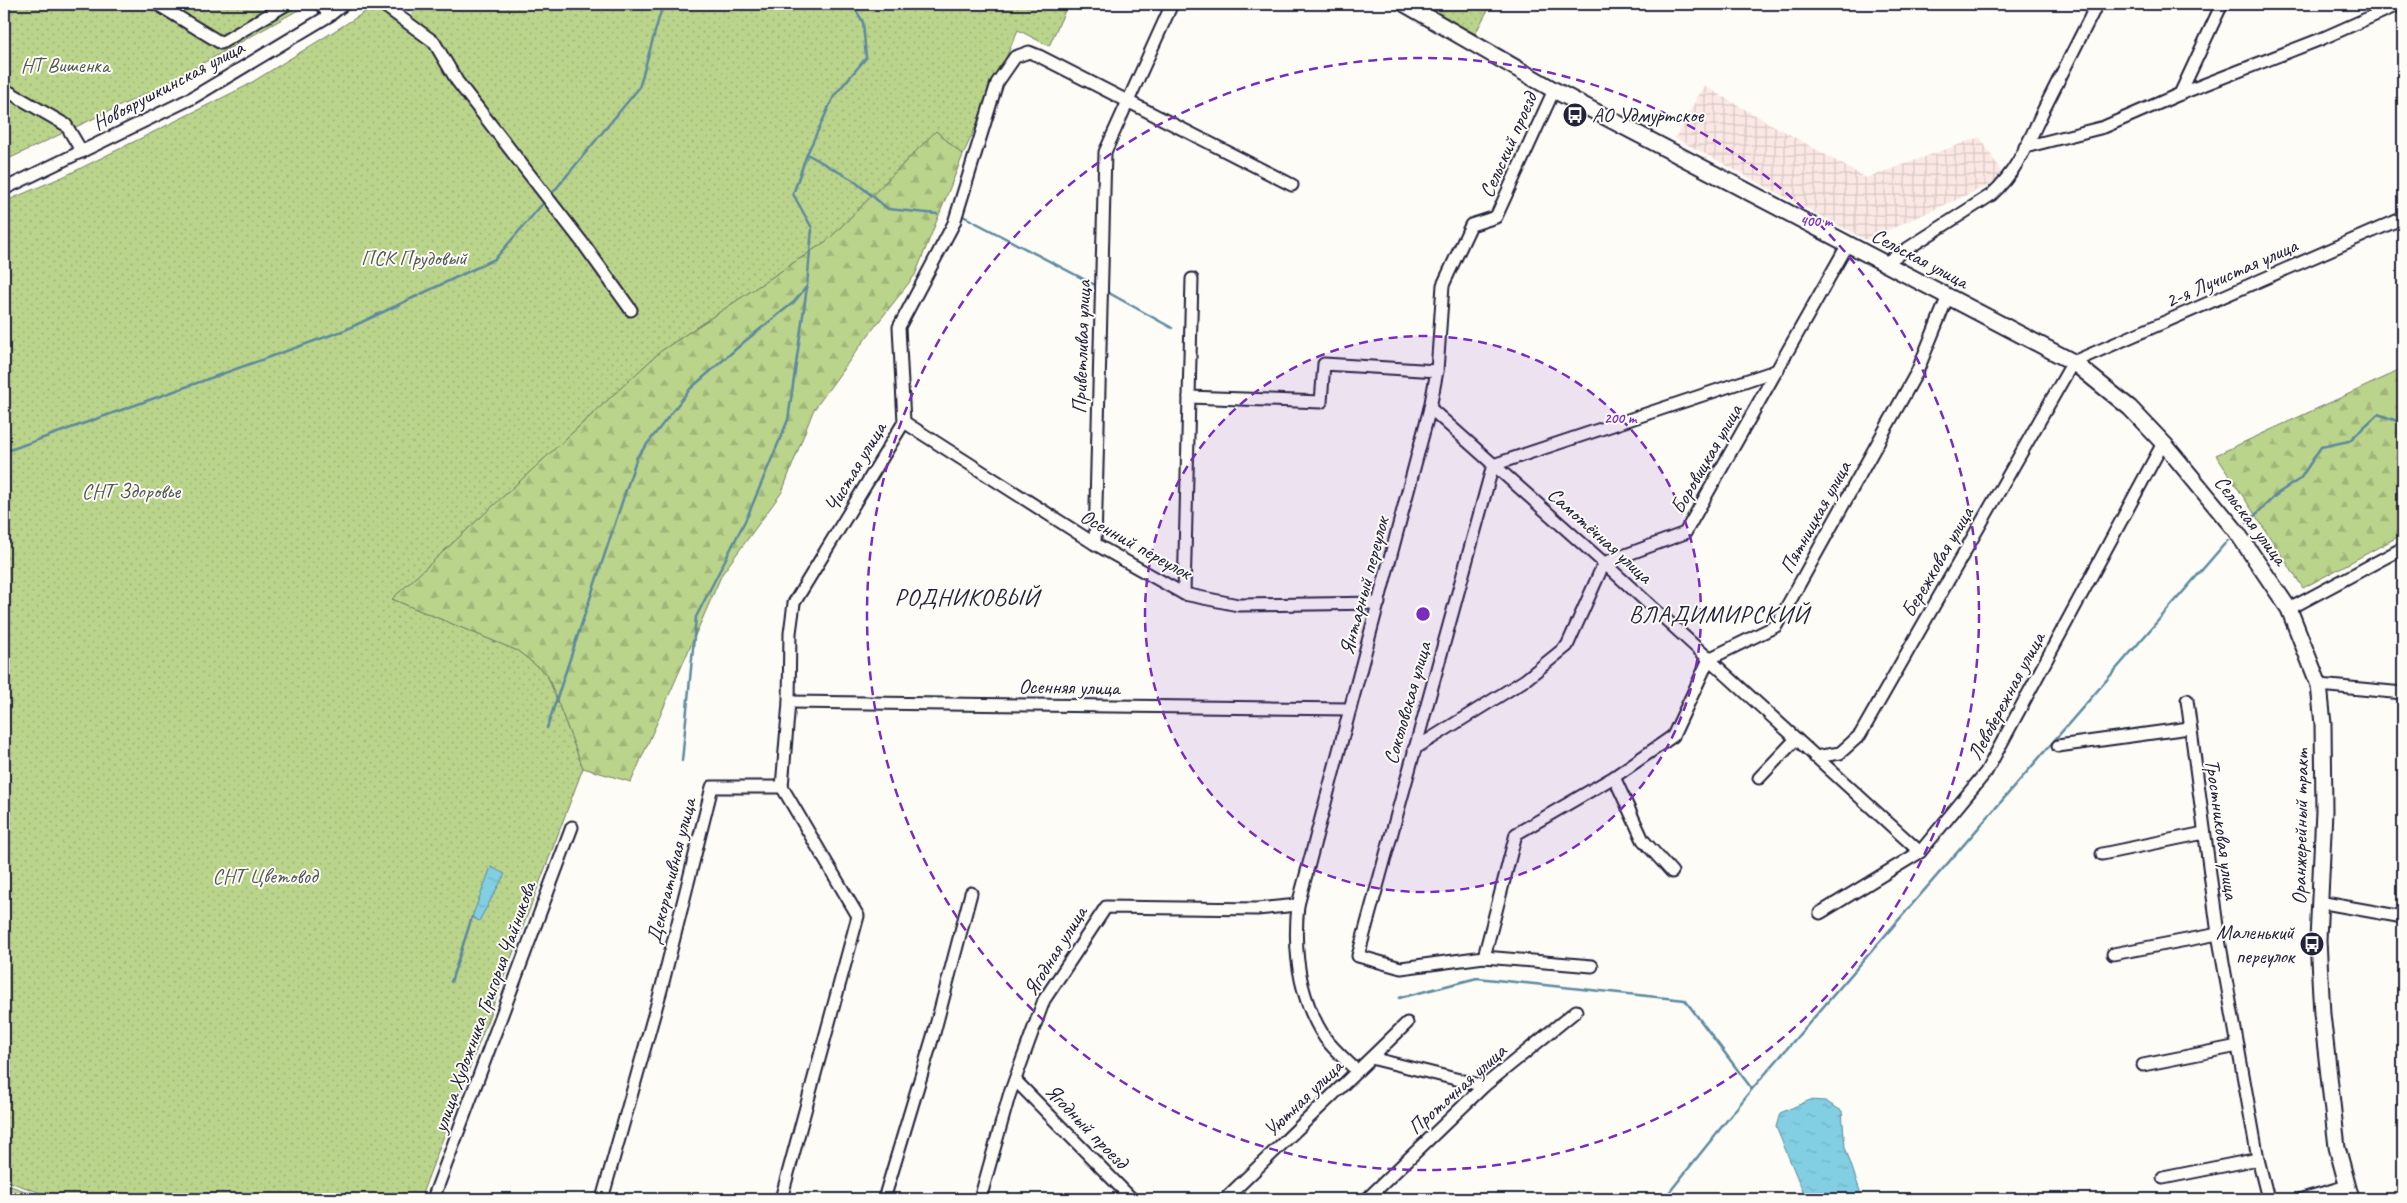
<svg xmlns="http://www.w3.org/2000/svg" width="2407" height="1203" viewBox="0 0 2407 1203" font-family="Caveat,sans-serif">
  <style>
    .industrial { fill: url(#industrial-grid) }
    .grass { fill: url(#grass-dots); stroke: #6e7b63 }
    .forest { fill: url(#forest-firs); stroke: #6e7b63 }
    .water { fill: url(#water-ripples); stroke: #5c899f }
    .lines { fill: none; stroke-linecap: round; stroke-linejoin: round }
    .stream { stroke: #5c899f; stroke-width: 2.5 }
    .street-casing { stroke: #22223b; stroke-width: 15 }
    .secondary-casing { stroke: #22223b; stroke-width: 19 }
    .street { stroke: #fdfcf7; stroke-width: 11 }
    .secondary { stroke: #fdfcf7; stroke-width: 15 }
    .ring { fill: none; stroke: #7b2cbf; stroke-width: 2.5; stroke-dasharray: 9 6 }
    .labels { text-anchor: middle; stroke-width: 4; stroke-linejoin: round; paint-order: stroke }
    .park-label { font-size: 21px; fill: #505753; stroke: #fdfcf7 }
    .street-label { font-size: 21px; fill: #22223b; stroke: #fdfcf7 }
    .poi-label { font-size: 21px; fill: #22223b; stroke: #fdfcf7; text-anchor: start }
    .quarter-label { font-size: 24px; letter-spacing: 1px; fill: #22223b; stroke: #fdfcf7 }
    .centre { fill: #7b2cbf; stroke: #fdfcf7; stroke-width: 2.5 }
    .ring-label { font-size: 15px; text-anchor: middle; font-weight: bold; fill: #7b2cbf; stroke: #fdfcf7; stroke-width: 4; stroke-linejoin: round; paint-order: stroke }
  </style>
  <defs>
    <pattern id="industrial-grid" width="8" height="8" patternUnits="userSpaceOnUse" patternTransform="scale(1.25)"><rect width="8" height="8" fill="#fbe8e4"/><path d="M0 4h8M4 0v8" fill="none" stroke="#d7c7c4"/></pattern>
    <pattern id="grass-dots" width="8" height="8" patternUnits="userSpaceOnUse" patternTransform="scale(1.25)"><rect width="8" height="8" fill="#bbd48b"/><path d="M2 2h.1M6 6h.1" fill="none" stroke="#a0b679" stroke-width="1.8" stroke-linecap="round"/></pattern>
    <pattern id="forest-firs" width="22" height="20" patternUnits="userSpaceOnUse" patternTransform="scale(1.25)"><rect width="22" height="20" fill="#bbd48b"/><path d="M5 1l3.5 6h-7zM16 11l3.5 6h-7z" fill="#a0b679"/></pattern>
    <pattern id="water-ripples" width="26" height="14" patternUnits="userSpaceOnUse" patternTransform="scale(1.25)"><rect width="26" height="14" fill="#82cee2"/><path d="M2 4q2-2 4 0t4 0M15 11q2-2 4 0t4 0" fill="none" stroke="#70b1c3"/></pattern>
  </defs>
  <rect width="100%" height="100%" fill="#fdfcf7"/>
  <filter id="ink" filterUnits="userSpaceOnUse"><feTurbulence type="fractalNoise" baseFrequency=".02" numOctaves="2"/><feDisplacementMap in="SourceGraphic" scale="10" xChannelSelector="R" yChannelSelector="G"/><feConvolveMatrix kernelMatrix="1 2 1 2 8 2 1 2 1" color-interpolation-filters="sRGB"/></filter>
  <g filter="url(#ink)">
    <polygon class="industrial" points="1704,86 1866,178 1980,137 2005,178 1866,240 1675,138"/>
    <g class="grass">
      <polygon points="4,4 309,4 162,86 4,161"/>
      <polygon points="378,4 409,19 420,4 470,4 475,7 477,4 1068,4 1049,46 1018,30 963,155 936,131 828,240 661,351 392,599 518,651 547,674 583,768 420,1199 58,1199 4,1180 4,202 67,175 246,86"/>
      <polygon points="1418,4 1491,4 1475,34"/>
      <polygon points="4,1184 50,1199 4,1199"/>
    </g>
    <g class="forest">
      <polygon points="936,131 963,155 915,275 863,342 813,411 782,492 722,574 631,782 583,768 547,674 518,651 392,599 661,351 828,240"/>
      <polygon points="2403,369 2403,534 2303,588 2216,455"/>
    </g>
    <g class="water">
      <polygon points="491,867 505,874 479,921 472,917"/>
      <polygon points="1810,1100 1825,1101 1842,1111 1845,1147 1860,1191 1860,1199 1806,1199 1776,1127 1780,1113"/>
    </g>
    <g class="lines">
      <g class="stream">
        <polyline points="807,154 853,180 888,209 937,214"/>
        <polyline points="550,196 639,88 663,4"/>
        <polyline points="961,215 1097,286"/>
        <polyline points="1109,293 1172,328"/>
        <polyline points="4,452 345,330 495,259 546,200"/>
        <polyline points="2247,523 2278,493 2300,479 2321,447 2349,441 2378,414 2397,421 2403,420"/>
        <polyline points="547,728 637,457 690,389 744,342 794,302 807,286 812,228 793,194 807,154 834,96 866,58 863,22 852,4"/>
        <polyline points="682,761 696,617 748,515 788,420 807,287"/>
        <polyline points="451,982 472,917"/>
        <polyline points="1399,998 1477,978 1685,1000 1752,1089"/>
        <polyline points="1664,1199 1752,1089 2228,540"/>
      </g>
      <defs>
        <g id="street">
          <polyline points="157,4 221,43 287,4"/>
          <polyline points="320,4 330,15"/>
          <polyline points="382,4 434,42 457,81 585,246 631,310"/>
          <polyline points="4,89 66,125 82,152"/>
          <polyline points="2180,94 2222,4"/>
          <polyline points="2025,147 2104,127 2180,94 2321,39 2400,4"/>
          <polyline points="4,189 192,98 330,15 344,4"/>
          <path d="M1885,263L1991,195C2016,173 2029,141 2043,111C2061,75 2079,39 2097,4"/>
          <polyline points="1437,371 1443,285 1471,225 1496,217 1554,90"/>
          <path d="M1189,397L1321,402L1324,364L1437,371L1430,408L1298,905C1293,952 1299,998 1325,1038C1334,1050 1347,1061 1357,1071"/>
          <polyline points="1430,408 1604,563 1920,852"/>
          <polyline points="904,422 1095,544 1184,594 1238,605 1379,603"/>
          <polyline points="1095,544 1105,152 1172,4"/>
          <polyline points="1184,594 1192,279"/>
          <polyline points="2289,609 2403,548"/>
          <polyline points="2319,685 2403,693"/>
          <polyline points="2187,700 2218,934 2258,1159 2268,1199"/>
          <polyline points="789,702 1350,709"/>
          <polyline points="2058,746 2189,728"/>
          <polyline points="1414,749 1525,680 1567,646 1604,563 1685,533 1848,244"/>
          <polyline points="1815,757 1840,753 1860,735 2073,362 2403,218"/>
          <polyline points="1614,777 1643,840 1672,872"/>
          <polyline points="1759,778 1795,740"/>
          <polyline points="782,787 789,702 790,633 794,603 904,422 899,327 954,223 997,83 1015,57 1029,52 1039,56 1292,185"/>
          <polyline points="2102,854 2204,833"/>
          <polyline points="2319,902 2403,917"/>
          <polyline points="1820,913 1920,852 1986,772 2163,443"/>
          <polyline points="2113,954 2218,934"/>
          <polyline points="1484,957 1516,834 1614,777 1673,736 1709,659 1776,626 1917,372 1948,296"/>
          <polyline points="1592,966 1484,957 1401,968 1358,956 1493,465 1778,370"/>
          <polyline points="1371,1058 1484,1086"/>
          <polyline points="2143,1065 2238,1046"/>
          <polyline points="1015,1080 1132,1199"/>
          <polyline points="2163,1178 2258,1159"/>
          <polyline points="433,1199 572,827"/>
          <polyline points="602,1199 661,990 712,787 782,787"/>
          <polyline points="781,1199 858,916 782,787"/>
          <polyline points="884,1199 934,1033 971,893"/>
          <polyline points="980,1199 1009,1096 1044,1000 1106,907 1257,909 1298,905"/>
          <polyline points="1225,1199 1407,1023"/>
          <polyline points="1367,1199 1484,1086 1576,1011"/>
          <polyline points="2302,1199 2347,1186"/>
        </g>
        <polyline id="secondary" points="1405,4 1554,90 2073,362 2130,408 2166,446 2236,531 2289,609 2319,685 2323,724 2324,811 2318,940 2322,1014 2337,1147 2351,1199"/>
      </defs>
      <use href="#street" class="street-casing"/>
      <use href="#secondary" class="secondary-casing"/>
      <use href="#street" class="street"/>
      <use href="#secondary" class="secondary"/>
    </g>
  </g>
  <circle cx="1423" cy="614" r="278" fill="#7b2cbf" fill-opacity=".12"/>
  <g class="ring">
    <circle cx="1423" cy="614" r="278"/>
    <circle cx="1423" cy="614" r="556"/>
  </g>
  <defs>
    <symbol id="bus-disc" viewBox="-11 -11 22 22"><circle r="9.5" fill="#22223b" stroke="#fdfcf7"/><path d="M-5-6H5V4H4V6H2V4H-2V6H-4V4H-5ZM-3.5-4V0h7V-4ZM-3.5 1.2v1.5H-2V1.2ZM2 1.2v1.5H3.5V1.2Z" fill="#fff"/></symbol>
  </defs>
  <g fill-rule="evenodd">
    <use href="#bus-disc" x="1561" y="101" width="28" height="28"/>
    <use href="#bus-disc" x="2298" y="930" width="28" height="28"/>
  </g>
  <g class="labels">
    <g class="park-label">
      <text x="65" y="72">НТ Вишенка</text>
      <text x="414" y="265">ПСК Прудовый</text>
      <text x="131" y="498">СНТ Здоровье</text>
      <text x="265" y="883">СНТ Цветовод</text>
    </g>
    <g class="street-label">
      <text transform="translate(168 85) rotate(-28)" y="7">Новоярушкинская улица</text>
      <text transform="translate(1508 145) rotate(-66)" y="7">Сельский проезд</text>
      <text transform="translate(1920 258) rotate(28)" y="7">Сельская улица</text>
      <text transform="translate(2231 273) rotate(-24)" y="7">2-я Лучистая улица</text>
      <text transform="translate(1081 347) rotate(-88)" y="7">Приветливая улица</text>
      <text transform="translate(1706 459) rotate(-60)" y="7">Боровицкая улица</text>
      <text transform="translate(855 467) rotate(-59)" y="7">Чистая улица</text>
      <text transform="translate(1815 517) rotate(-61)" y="7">Пятницкая улица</text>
      <text transform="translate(2251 520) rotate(53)" y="7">Сельская улица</text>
      <text transform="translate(1600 535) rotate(42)" y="7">Самотёчная улица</text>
      <text transform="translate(1136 544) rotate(29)" y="7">Осенний переулок</text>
      <text transform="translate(1937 562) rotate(-60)" y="7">Бережковая улица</text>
      <text transform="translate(1364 586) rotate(-75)" y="7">Янтарный переулок</text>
      <text transform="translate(1069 687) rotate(1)" y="7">Осенняя улица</text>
      <text transform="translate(2006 696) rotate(-62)" y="7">Левобережная улица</text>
      <text transform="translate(1407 703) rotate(-74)" y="7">Соколовская улица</text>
      <text transform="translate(2300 827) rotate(-89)" y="7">Оранжерейный тракт</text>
      <text transform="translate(2222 829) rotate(82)" y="7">Тростниковая улица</text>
      <text transform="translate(671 871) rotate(-76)" y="7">Декоративная улица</text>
      <text transform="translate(1055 951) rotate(-58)" y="7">Ягодная улица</text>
      <text transform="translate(484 1007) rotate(-70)" y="7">улица Художника Григория Чайникова</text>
      <text transform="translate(1457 1089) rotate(-42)" y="7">Проточная улица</text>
      <text transform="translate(1303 1098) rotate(-44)" y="7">Уютная улица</text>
      <text transform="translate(1087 1126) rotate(46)" y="7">Ягодный проезд</text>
    </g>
    <g class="poi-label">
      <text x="1592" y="122">АО Удмуртское</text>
      <text x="2294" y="939" text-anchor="end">Маленький<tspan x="2294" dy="24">переулок</tspan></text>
    </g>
    <g class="quarter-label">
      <text x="967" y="605">РОДНИКОВЫЙ</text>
      <text x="1719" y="622">ВЛАДИМИРСКИЙ</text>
    </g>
  </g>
  <circle cx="1423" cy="614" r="8" class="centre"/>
  <g class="ring-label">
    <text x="1816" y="226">400 m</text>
    <text x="1620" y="423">200 m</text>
  </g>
  <rect width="2407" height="1203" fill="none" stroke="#fdfcf7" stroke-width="20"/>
  <rect x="10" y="10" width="2387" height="1183" fill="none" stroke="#22223b" stroke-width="2" filter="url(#ink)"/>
</svg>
